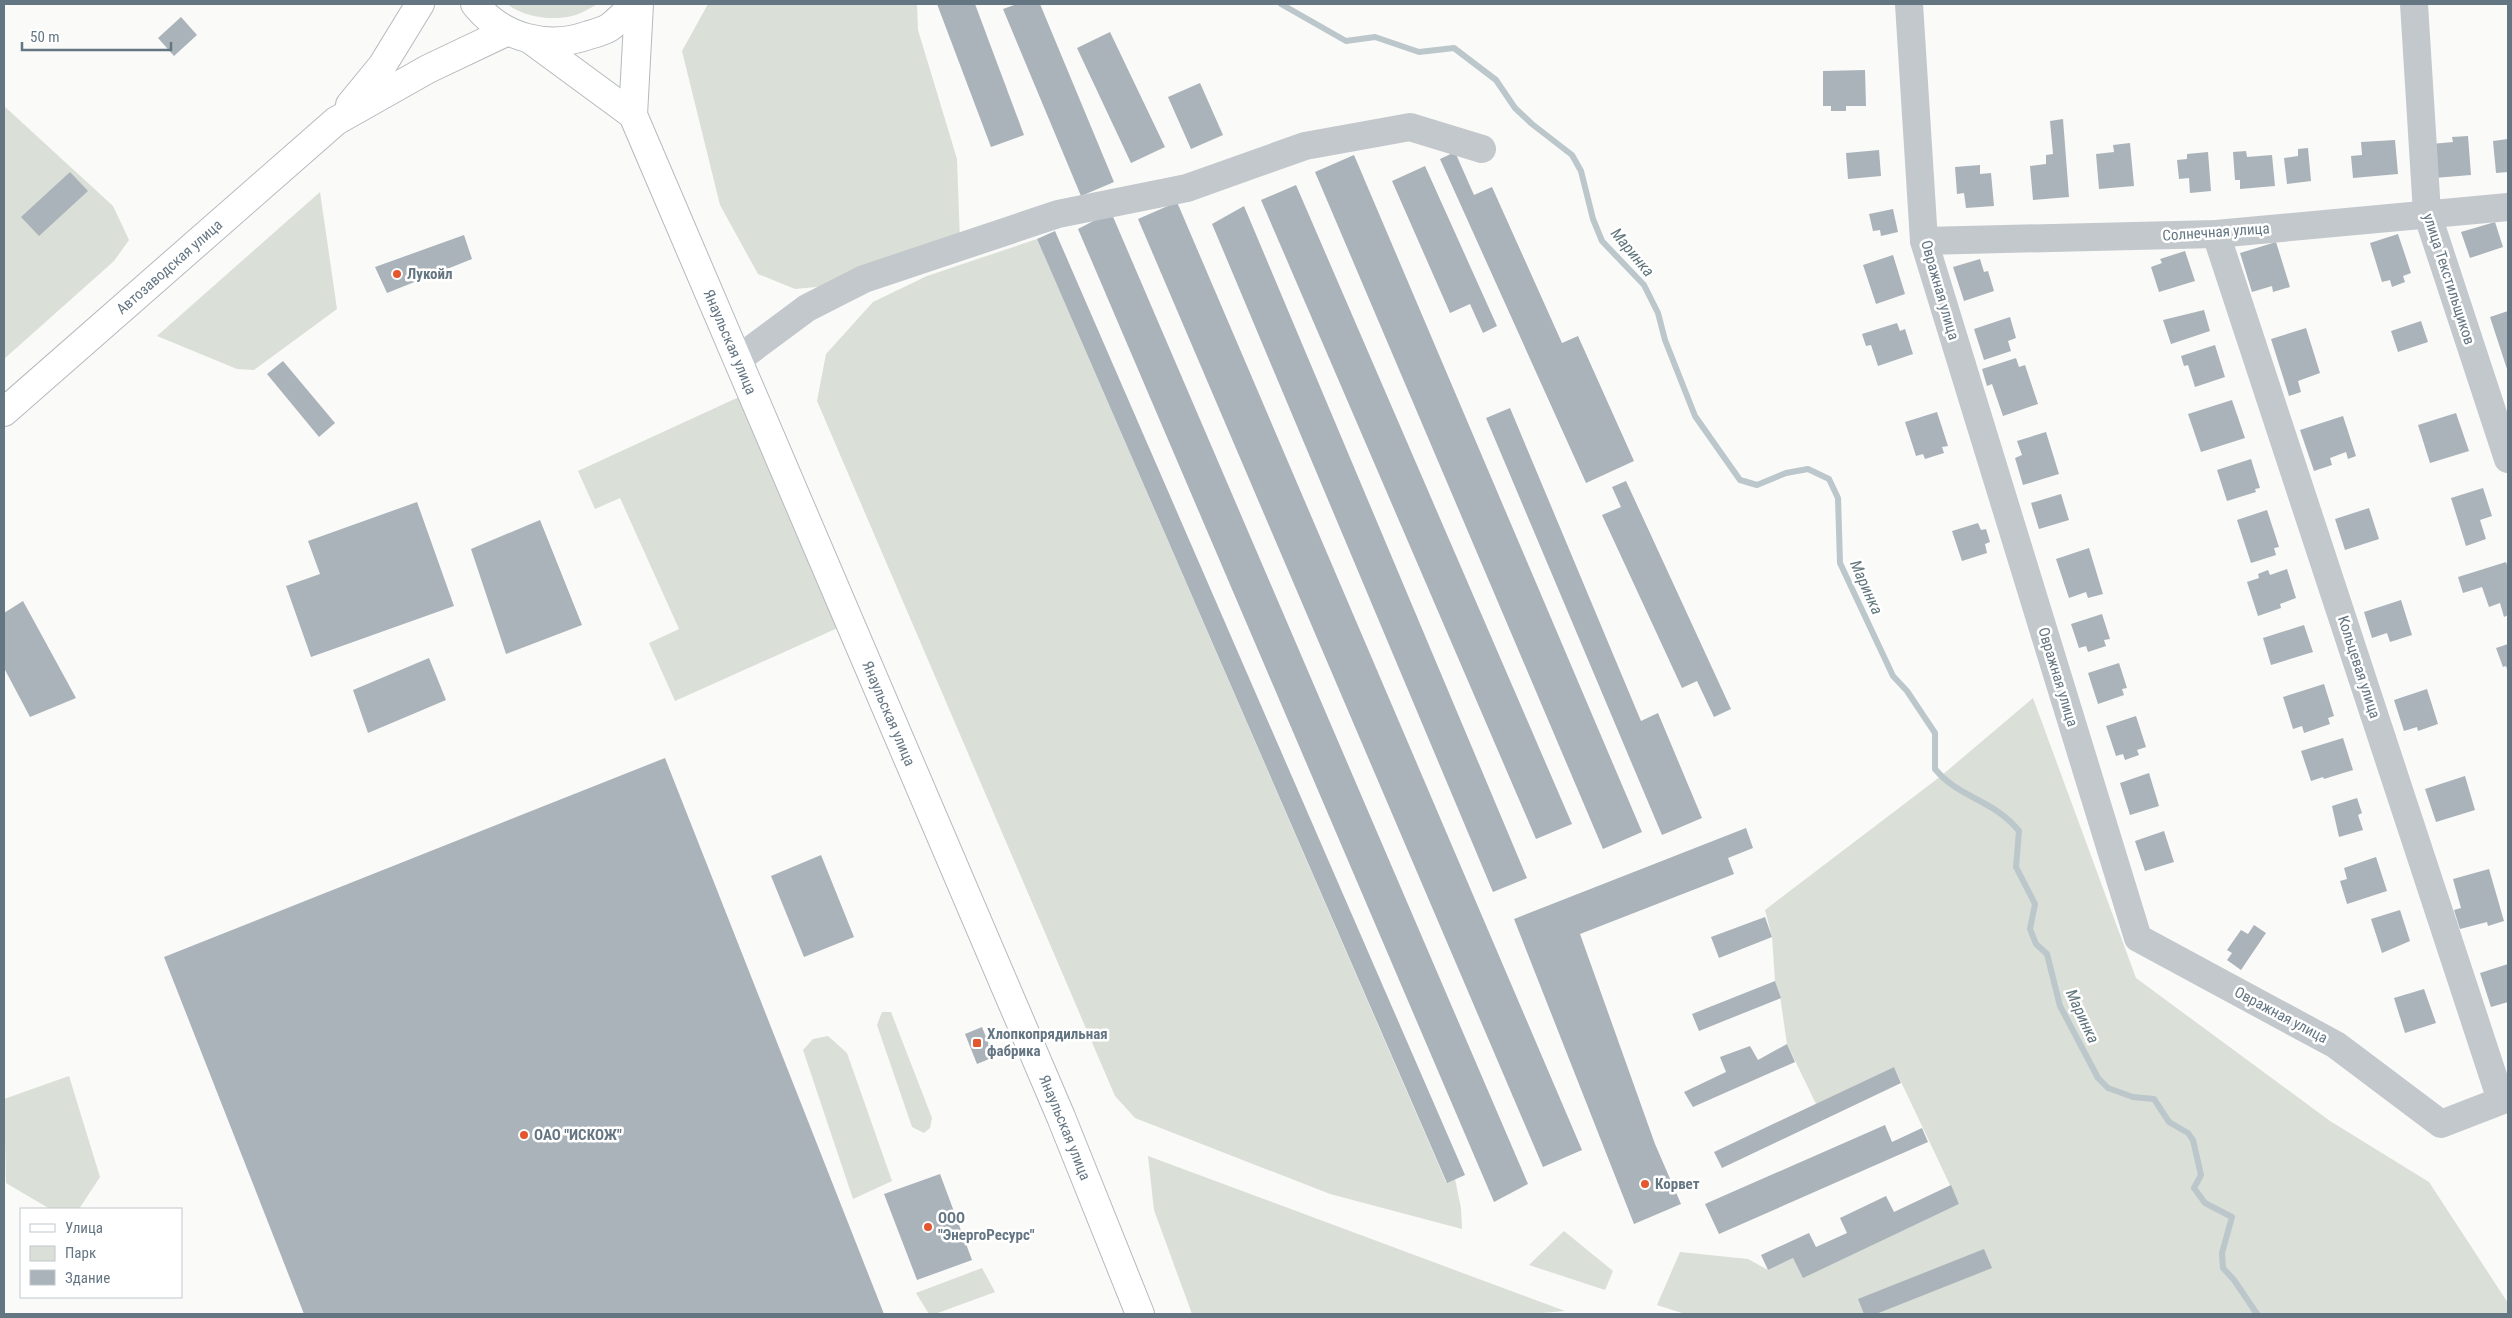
<svg xmlns="http://www.w3.org/2000/svg" width="2512" height="1318" viewBox="0 0 2512 1318" font-family="'Roboto Condensed',sans-serif">
  <style>
    .green { fill: #dadfd7 }
    .lines { fill: none; stroke-linecap: round; stroke-linejoin: round }
    .stream { stroke: #bbc7cb; stroke-width: 6 }
    .building { fill: #aab3b9 }
    .major-casing { stroke: #b5babe; stroke-width: 30 }
    .minor { stroke: #c3c8cc; stroke-width: 28 }
    .major { stroke: #fff; stroke-width: 28 }
    .poi-dot { fill: #e4572e; stroke: #fff; stroke-width: 2 }
    .labels { text-anchor: middle; stroke-width: 5; stroke-linejoin: round; paint-order: stroke }
    .street-label { font-size: 15px; fill: #657683; stroke: #fff }
    .poi-label { font-size: 15px; font-weight: bold; fill: #657683; stroke: #fff; text-anchor: start }
    .water-label { font-size: 16px; font-style: italic; fill: #60757c; stroke: #fff }
  </style>
  <rect width="100%" height="100%" fill="#fafaf8"/>
  <g class="green">
    <path d="M507,4H598C590,8 581,14 572,16C551,21 524,17 507,4Z"/>
    <polygon points="708,4 917,4 918,30 957,159 960,241 837,285 795,289 758,274 720,205 682,51"/>
    <polygon points="4,106 113,206 129,240 114,261 4,359"/>
    <polygon points="320,192 337,309 254,370 237,369 157,336"/>
    <polygon points="1037,239 1446,1182 1455,1179 1461,1208 1462,1229 1330,1194 1135,1118 1115,1096 817,401 826,354 873,302 927,276"/>
    <polygon points="739,397 842,626 675,701 649,643 679,629 620,498 595,509 578,471"/>
    <polygon points="2033,698 2136,978 2330,1121 2429,1182 2508,1303 2508,1314 1685,1314 1657,1305 1680,1252 1748,1259 1768,1270 1793,1258 1803,1277 1959,1204 1894,1067 1816,1104 1787,1044 1780,996 1775,981 1772,937 1765,910 1941,776"/>
    <polygon points="882,1012 891,1012 932,1118 930,1128 924,1133 912,1127 877,1025"/>
    <polygon points="828,1036 847,1053 892,1181 853,1199 803,1050 813,1039"/>
    <polygon points="69,1076 100,1177 79,1209 50,1209 6,1183 4,1099"/>
    <polygon points="1148,1156 1565,1311 1530,1314 1192,1314 1154,1210"/>
    <polygon points="1564,1231 1613,1271 1605,1290 1529,1265"/>
    <polygon points="982,1268 995,1292 935,1314 929,1314 916,1293"/>
  </g>
  <g class="lines">
    <path class="stream" d="M1281,4L1346,41L1375,37L1419,52L1454,48L1496,80L1515,108L1532,124L1572,155L1581,171L1593,219L1602,241L1644,285L1658,313L1665,340L1695,416L1740,480L1757,485L1786,473L1808,469L1829,479L1838,498L1840,563L1893,676L1907,691L1935,733V769C1960,799 1993,799 2019,831L2016,867L2035,904L2030,929L2036,944L2047,954L2060,1006L2068,1021L2098,1078L2108,1088L2133,1097L2154,1099L2169,1122L2188,1133L2193,1140L2201,1175L2194,1188L2205,1203L2232,1217L2222,1253L2223,1268L2234,1280L2257,1314"/>
  </g>
  <g class="building">
    <polygon points="937,4 975,4 1024,135 991,147"/>
    <polygon points="1017,4 1040,4 1114,182 1081,196 1003,9"/>
    <polygon points="181,17 197,35 174,56 158,38"/>
    <polygon points="1110,32 1165,147 1131,163 1077,48"/>
    <polygon points="1865,70 1866,106 1846,106 1846,111 1831,111 1831,106 1823,106 1823,71"/>
    <polygon points="1200,83 1223,135 1191,149 1168,97"/>
    <polygon points="2063,119 2069,197 2033,200 2030,166 2046,164 2046,155 2053,154 2050,121"/>
    <polygon points="2468,136 2471,175 2434,178 2431,144 2453,142 2452,137"/>
    <polygon points="2508,139 2508,172 2496,173 2493,141"/>
    <polygon points="2395,140 2398,174 2353,178 2351,156 2362,155 2361,142"/>
    <polygon points="2130,143 2134,186 2099,189 2096,154 2114,152 2113,145"/>
    <polygon points="2308,148 2311,181 2287,184 2284,158 2298,156 2298,149"/>
    <polygon points="1879,150 1881,176 1848,179 1846,153"/>
    <polygon points="2246,151 2247,157 2272,155 2275,186 2240,189 2240,180 2235,180 2233,152"/>
    <polygon points="1455,152 1474,195 1492,187 1562,343 1578,336 1634,461 1586,483 1440,159"/>
    <polygon points="2208,152 2211,191 2190,193 2189,178 2179,179 2177,160 2187,159 2187,154"/>
    <polygon points="1354,155 1642,832 1603,849 1315,172"/>
    <polygon points="1980,165 1980,174 1991,173 1994,206 1966,208 1964,193 1957,194 1955,167"/>
    <polygon points="1425,166 1497,326 1483,333 1470,304 1450,313 1392,181"/>
    <polygon points="70,172 88,191 39,236 21,217"/>
    <polygon points="1296,185 1572,824 1536,839 1261,200"/>
    <polygon points="1177,202 1582,1150 1543,1167 1138,219"/>
    <polygon points="1244,206 1527,878 1493,892 1212,224"/>
    <polygon points="1893,209 1898,232 1881,236 1880,230 1873,231 1869,214"/>
    <polygon points="1111,212 1528,1184 1494,1202 1078,229"/>
    <polygon points="2495,222 2503,247 2470,258 2461,232"/>
    <polygon points="1055,231 1465,1175 1447,1183 1037,239"/>
    <polygon points="2398,234 2411,273 2403,276 2405,282 2392,287 2390,280 2382,282 2370,243"/>
    <polygon points="464,235 472,259 387,293 375,267"/>
    <polygon points="2276,242 2290,287 2273,292 2272,286 2252,292 2240,253"/>
    <polygon points="2185,251 2195,281 2159,292 2151,267 2162,263 2160,259"/>
    <polygon points="1893,255 1905,294 1876,304 1863,265"/>
    <polygon points="1980,259 1984,272 1988,271 1994,291 1964,301 1953,267"/>
    <polygon points="2204,310 2210,331 2171,344 2163,320"/>
    <polygon points="2508,311 2508,369 2507,369 2490,317"/>
    <polygon points="2010,317 2016,338 2008,341 2011,351 1984,360 1974,329"/>
    <polygon points="2421,321 2428,342 2398,352 2391,331"/>
    <polygon points="1897,323 1900,331 1905,329 1913,354 1878,366 1871,345 1866,346 1862,334"/>
    <polygon points="2306,328 2320,373 2298,381 2301,392 2289,396 2271,339"/>
    <polygon points="2215,345 2225,377 2195,387 2188,365 2184,366 2181,356"/>
    <polygon points="2016,358 2019,367 2025,365 2038,404 2003,416 1992,384 1987,386 1982,369"/>
    <polygon points="283,361 335,423 319,437 267,374"/>
    <polygon points="2232,400 2245,438 2201,452 2188,414"/>
    <polygon points="1510,408 1641,721 1658,713 1702,818 1662,835 1486,418"/>
    <polygon points="1937,412 1948,446 1942,447 1944,453 1925,459 1923,454 1916,456 1905,422"/>
    <polygon points="2456,413 2469,451 2430,463 2418,425"/>
    <polygon points="2343,416 2356,456 2348,459 2346,452 2330,458 2332,465 2314,471 2300,430"/>
    <polygon points="2046,432 2059,474 2023,485 2015,458 2022,455 2017,441"/>
    <polygon points="2251,459 2260,488 2255,489 2256,492 2227,501 2217,470"/>
    <polygon points="1626,481 1731,709 1714,717 1697,681 1682,688 1602,515 1621,507 1612,487"/>
    <polygon points="2483,488 2492,516 2480,520 2486,539 2466,546 2451,498"/>
    <polygon points="2061,494 2069,520 2039,529 2031,503"/>
    <polygon points="417,502 454,606 311,657 286,586 320,574 308,541"/>
    <polygon points="2369,508 2379,539 2345,550 2335,519"/>
    <polygon points="2267,510 2279,547 2274,548 2276,555 2251,563 2237,520"/>
    <polygon points="540,520 582,625 506,654 471,549"/>
    <polygon points="1978,523 1981,530 1986,529 1990,542 1985,544 1987,553 1962,561 1952,531"/>
    <polygon points="2089,548 2103,594 2088,598 2086,592 2069,598 2056,559"/>
    <polygon points="2506,562 2508,568 2508,615 2504,617 2500,603 2489,607 2482,587 2463,593 2458,577"/>
    <polygon points="2287,569 2296,598 2280,604 2281,608 2258,616 2247,582 2259,578 2258,574 2268,570 2270,575"/>
    <polygon points="2401,600 2412,635 2390,642 2387,633 2372,638 2364,612"/>
    <polygon points="23,601 76,698 30,717 4,668 4,613"/>
    <polygon points="2102,614 2110,639 2104,640 2106,646 2088,652 2086,646 2079,648 2071,624"/>
    <polygon points="2304,625 2313,652 2271,665 2263,638"/>
    <polygon points="2508,644 2508,672 2506,666 2503,667 2496,648"/>
    <polygon points="429,658 446,700 368,733 353,690"/>
    <polygon points="2119,663 2127,688 2122,689 2124,695 2098,704 2088,673"/>
    <polygon points="2324,684 2334,716 2328,718 2330,724 2304,733 2302,726 2293,729 2283,697"/>
    <polygon points="2427,689 2438,724 2418,731 2417,727 2404,731 2394,700"/>
    <polygon points="2136,716 2146,747 2137,750 2139,755 2125,760 2123,754 2116,756 2106,726"/>
    <polygon points="2343,738 2353,770 2324,779 2323,777 2311,781 2301,751"/>
    <polygon points="665,758 884,1314 304,1314 164,957"/>
    <polygon points="2149,773 2159,806 2130,815 2120,783"/>
    <polygon points="2465,776 2475,810 2436,822 2425,789"/>
    <polygon points="2357,798 2362,813 2358,815 2363,830 2339,837 2332,806"/>
    <polygon points="1746,828 1753,848 1728,858 1734,874 1580,934 1655,1144 1681,1204 1634,1224 1514,919"/>
    <polygon points="2164,831 2174,862 2145,871 2135,841"/>
    <polygon points="821,855 854,937 804,957 771,876"/>
    <polygon points="2376,857 2387,891 2347,904 2340,881 2347,879 2344,868"/>
    <polygon points="2489,869 2504,921 2488,926 2487,922 2460,929 2454,910 2461,908 2453,879"/>
    <polygon points="2400,910 2410,941 2382,953 2371,919"/>
    <polygon points="1765,917 1772,937 1719,958 1711,937"/>
    <polygon points="2254,925 2266,933 2241,970 2227,960 2232,953 2227,950 2241,930 2248,934"/>
    <polygon points="2508,964 2508,1002 2491,1007 2480,973"/>
    <polygon points="1775,981 1781,998 1699,1031 1692,1014"/>
    <polygon points="2424,989 2436,1023 2405,1033 2394,998"/>
    <polygon points="982,1027 994,1057 977,1064 965,1034"/>
    <polygon points="1787,1044 1795,1062 1693,1107 1684,1092 1726,1072 1720,1057 1750,1046 1758,1060"/>
    <polygon points="1894,1067 1901,1083 1722,1168 1714,1152"/>
    <polygon points="1885,1125 1892,1142 1922,1128 1928,1142 1719,1234 1705,1204"/>
    <polygon points="940,1174 972,1260 917,1280 884,1194"/>
    <polygon points="1951,1185 1959,1204 1803,1278 1793,1258 1768,1270 1761,1255 1809,1233 1816,1247 1847,1233 1840,1218 1886,1196 1894,1212"/>
    <polygon points="1984,1249 1992,1268 1876,1314 1864,1314 1858,1299"/>
  </g>
  <g class="lines">
    <defs>
      <g id="major">
        <path d="M475,4C502,38 548,50 589,35C596,33 604,31 610,27C619,20 627,11 636,4"/>
        <path id="s1" d="M639,4L633,115L1061,1117L1140,1314"/>
        <polyline points="531,40 633,115"/>
        <polyline points="350,105 382,66 420,4"/>
        <path id="s2" d="M4,412L336,121L428,69L508,31"/>
      </g>
    </defs>
    <use href="#major" class="major-casing"/>
    <g class="minor">
      <polyline points="1909,4 1924,241 2138,938 2336,1045 2441,1124 2508,1098"/>
      <polyline points="2414,4 2427,213 2508,459"/>
      <polyline points="2216,234 2501,1100"/>
      <polyline points="1924,241 2216,234 2508,207"/>
      <polyline points="737,360 807,308 864,279 1058,214 1187,188 1305,146 1410,127 1482,149"/>
    </g>
    <use href="#major" class="major"/>
  </g>
  <g class="poi-dot">
    <circle cx="397" cy="274" r="5"/>
    <rect x="972" y="1038" width="10" height="10" rx="2.5"/>
    <circle cx="524" cy="1135" r="5"/>
    <circle cx="1645" cy="1184" r="5"/>
    <circle cx="928" cy="1227" r="5"/>
  </g>
  <g class="labels">
    <g class="street-label">
      <text transform="translate(2216 232) rotate(-4)" y="5">Солнечная улица</text>
      <text dy="5" stroke="none"><textPath href="#s2" startOffset="220">Автозаводская улица</textPath></text>
      <text transform="translate(2449 279) rotate(72)" y="5">улица Текстильщиков</text>
      <text transform="translate(1940 290) rotate(74)" y="5">Овражная улица</text>
      <text dy="5" stroke="none"><textPath href="#s1" startOffset="358">Янаульская улица</textPath></text>
      <text transform="translate(2359 667) rotate(72)" y="5">Кольцевая улица</text>
      <text transform="translate(2058 677) rotate(73)" y="5">Овражная улица</text>
      <text dy="5" stroke="none"><textPath href="#s1" startOffset="762">Янаульская улица</textPath></text>
      <text transform="translate(2281 1015) rotate(28)" y="5">Овражная улица</text>
      <text dy="5" stroke="none"><textPath href="#s1" startOffset="1212">Янаульская улица</textPath></text>
    </g>
    <g class="poi-label">
      <text x="407" y="279">Лукойл</text>
      <text x="987" y="1039">Хлопкопрядильная<tspan x="987" dy="17">фабрика</tspan></text>
      <text x="534" y="1140">ОАО "ИСКОЖ"</text>
      <text x="1655" y="1189">Корвет</text>
      <text x="938" y="1223">ООО<tspan x="938" dy="17">"ЭнергоРесурс"</tspan></text>
    </g>
    <g class="water-label">
      <text transform="translate(1633 252) rotate(50)" y="6">Маринка</text>
      <text transform="translate(1867 587) rotate(66)" y="6">Маринка</text>
      <text transform="translate(2083 1016) rotate(65)" y="6">Маринка</text>
    </g>
  </g>
  <rect width="2512" height="1318" fill="none" stroke="#657683" stroke-width="10"/>
  <rect x="20" y="1208" width="162" height="90" fill="#ffffff" stroke="#c1c8cd"/>
  <rect x="30" y="1224" width="25" height="8" fill="#ffffff" stroke="#c1c8cd"/>
  <text x="65" y="1233" font-size="15" fill="#657683">Улица</text>
  <rect x="30" y="1246" width="25" height="15" fill="#dadfd7" stroke="#c1c8cd"/>
  <text x="65" y="1258" font-size="15" fill="#657683">Парк</text>
  <rect x="30" y="1270" width="25" height="15" fill="#aab3b9" stroke="#c1c8cd"/>
  <text x="65" y="1283" font-size="15" fill="#657683">Здание</text>
  <path d="M22 42v8h149v-8" fill="none" stroke="#657683" stroke-width="2.5"/>
  <text x="30" y="42" font-size="15" fill="#657683" stroke="#ffffff" stroke-width="4" paint-order="stroke">50 m</text>
</svg>
